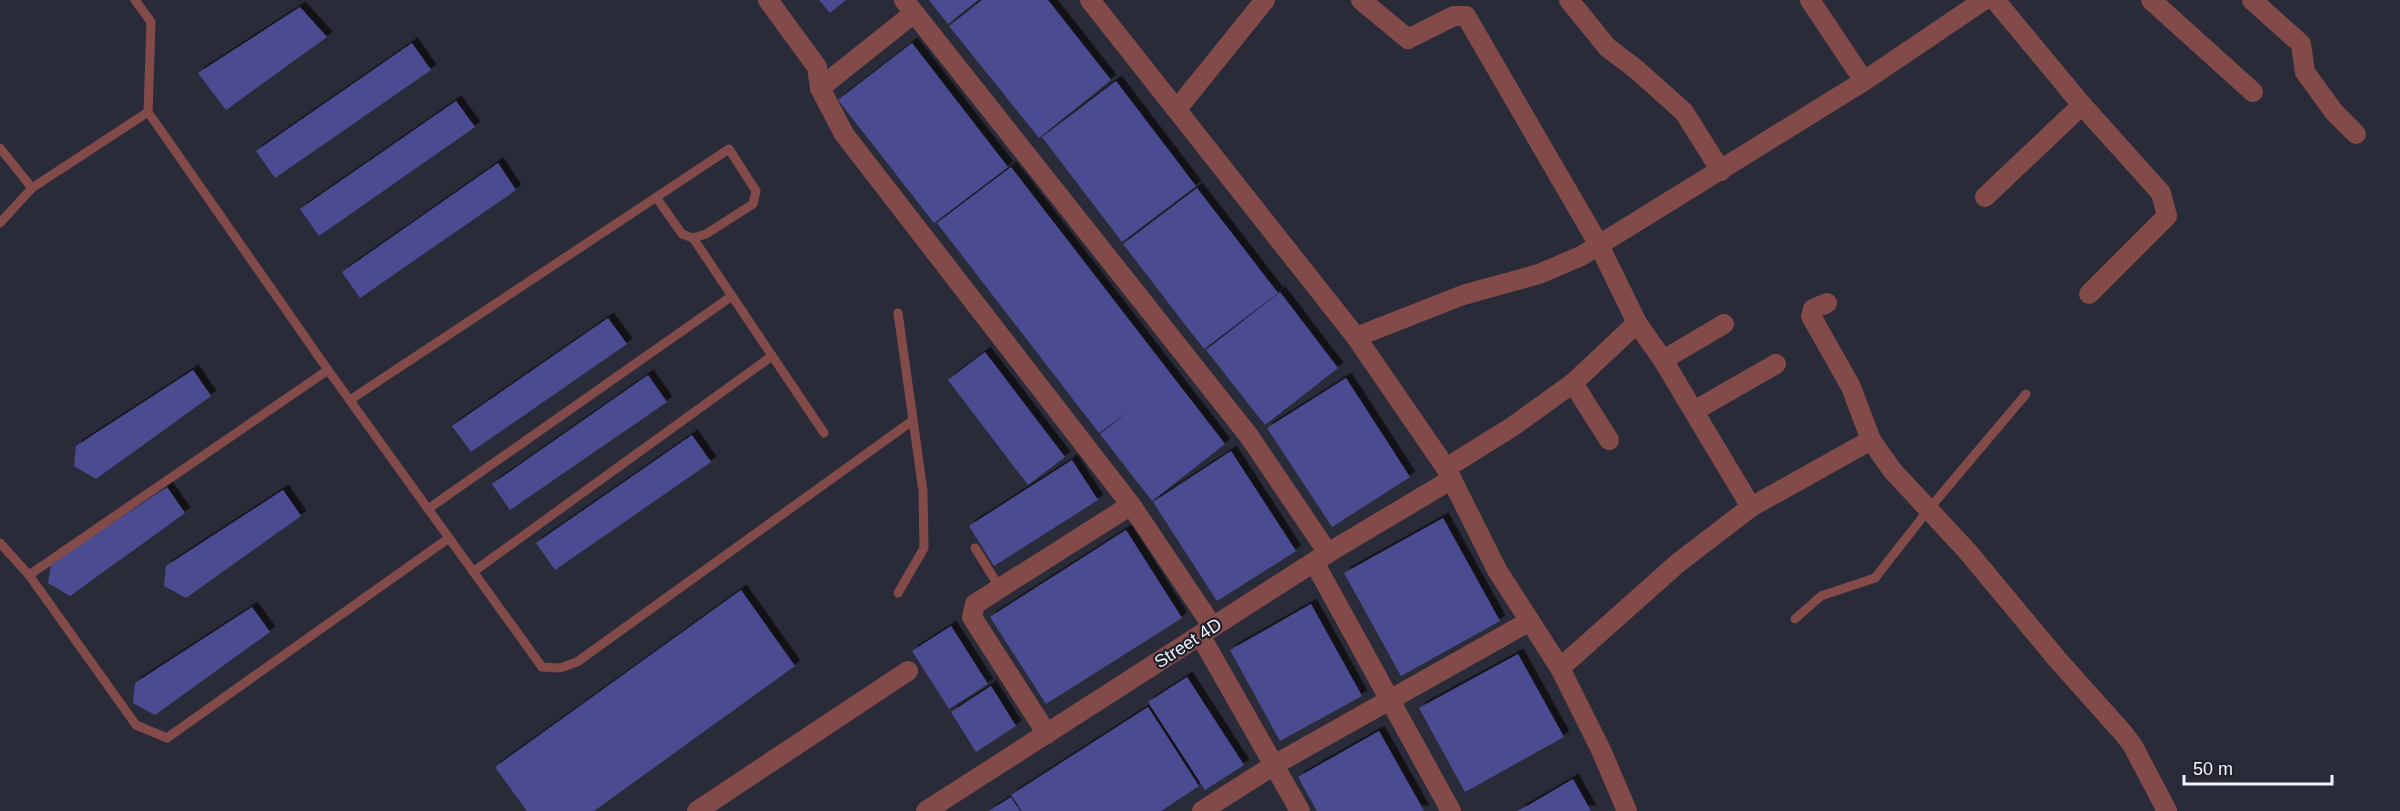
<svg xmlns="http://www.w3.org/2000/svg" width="2400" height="811" viewBox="0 0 2400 811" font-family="Helvetica,sans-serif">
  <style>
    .building { fill: #4c4b92; filter: url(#shadow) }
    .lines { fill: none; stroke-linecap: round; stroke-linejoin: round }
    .lane { stroke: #834a4a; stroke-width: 9 }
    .street { stroke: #834a4a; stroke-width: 20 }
    .labels { text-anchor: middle; stroke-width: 4.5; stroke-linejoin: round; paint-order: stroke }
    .street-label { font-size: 18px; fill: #f2f3fc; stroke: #20212d }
  </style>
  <defs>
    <filter id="shadow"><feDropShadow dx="5.5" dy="-5.5" stdDeviation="0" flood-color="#0009"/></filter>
  </defs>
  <rect width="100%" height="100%" fill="#2a2b38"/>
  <g class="building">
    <polygon points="819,0 846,0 830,13"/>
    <polygon points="929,0 978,0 948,24"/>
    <polygon points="982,0 1048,0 1111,80 1039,138 949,26"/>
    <polygon points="300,7 327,37 226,110 198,73"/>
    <polygon points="412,43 431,70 275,178 256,151"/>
    <polygon points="912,43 1008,167 934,223 838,100"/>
    <polygon points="1116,81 1196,186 1122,242 1042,137"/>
    <polygon points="456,101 475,127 319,236 300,209"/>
    <polygon points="498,163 516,190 360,298 342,272"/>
    <polygon points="1011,167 1225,444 1152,501 1100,434 1130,410 1099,433 937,223"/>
    <polygon points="1197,188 1278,293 1204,349 1123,244"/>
    <polygon points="1280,292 1338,368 1265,425 1206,350"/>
    <polygon points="608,318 627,344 471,452 452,426"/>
    <polygon points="985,352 1065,457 1028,485 948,380"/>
    <polygon points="193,370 211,396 96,479 74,466 76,446"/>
    <polygon points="648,375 667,402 510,510 492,484"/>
    <polygon points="1346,378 1410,477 1332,527 1267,428"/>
    <polygon points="692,435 711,462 555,570 536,543"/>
    <polygon points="1231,451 1296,551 1217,601 1153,502"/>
    <polygon points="1072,460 1098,500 994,566 969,526"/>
    <polygon points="167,487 185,513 70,596 48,583 51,564"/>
    <polygon points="283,490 301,516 186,598 164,586 166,566"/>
    <polygon points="1443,518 1500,621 1401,676 1344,573"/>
    <polygon points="1126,530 1182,618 1046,704 990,617"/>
    <polygon points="741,590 795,666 594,811 527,811 495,767"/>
    <polygon points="1311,604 1362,696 1280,741 1230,650"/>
    <polygon points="252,607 270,632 155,715 133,703 135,683"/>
    <polygon points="951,626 988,684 949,709 912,651"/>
    <polygon points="1518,654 1564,737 1465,792 1419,708"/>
    <polygon points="1187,677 1244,765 1205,790 1148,702"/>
    <polygon points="991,686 1016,726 976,752 951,712"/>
    <polygon points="1148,707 1199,786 1161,811 1022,811 1011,795"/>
    <polygon points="1379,731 1424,811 1317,811 1298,777"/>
    <polygon points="1573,779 1591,811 1517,811 1527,806"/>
    <polygon points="1011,797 1020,811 989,811"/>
  </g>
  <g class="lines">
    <g class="lane">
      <polyline points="135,0 151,22 148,112 328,370 542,667 560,668 577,662 912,421"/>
      <polyline points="0,148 32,188"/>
      <polyline points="0,223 32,188 148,112"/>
      <polyline points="693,238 824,433"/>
      <polyline points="350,400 729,149 756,191 753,204 706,234 693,238 682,234 656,197"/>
      <polyline points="428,509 732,296"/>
      <polyline points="0,543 29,575 136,725 167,738 449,538"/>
      <polyline points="975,548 1000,588"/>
      <polyline points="473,572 772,356"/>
      <polyline points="29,575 328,370"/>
      <polyline points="898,593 924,548 923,491 898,313"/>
      <polyline points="1795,619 1821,596 1875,578 1929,509 2026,394"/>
    </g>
    <g class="street">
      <polyline points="768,0 817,67 820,88 844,134 1131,505 1213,627"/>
      <polyline points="904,0 1249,436 1328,553"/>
      <polyline points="1090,0 1356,337 1446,468 1497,570 1560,668 1601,750 1627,811"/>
      <polyline points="1361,0 1408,39 1454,16 1466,16 1599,245 1637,323 1663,360 1751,507"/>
      <polyline points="1569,0 1607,47 1637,70 1684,112 1721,171"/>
      <polyline points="1810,0 1864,81"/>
      <polyline points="1995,0 2082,105 2161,193 2167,216 2089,294"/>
      <polyline points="2151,0 2253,92"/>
      <polyline points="2252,0 2301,44 2305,72 2334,112 2356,134"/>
      <polyline points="820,88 914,13"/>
      <polyline points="1177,109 1265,0"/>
      <polyline points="1985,197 2082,105"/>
      <polyline points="1827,303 1813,309 1811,316 1851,387 1871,440 1892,470 1968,552 2057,659 2124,734 2133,746 2167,811"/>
      <polyline points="1356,337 1463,295 1539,274 1581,256 1864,81 1984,0"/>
      <polyline points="1663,360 1724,324"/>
      <polyline points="1573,383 1609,440"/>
      <polyline points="1694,411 1776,364"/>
      <polyline points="1446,468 1512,427 1573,383 1637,323"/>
      <polyline points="1314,562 1451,811"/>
      <polyline points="1200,635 1300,811"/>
      <polyline points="1560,668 1678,563 1751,507 1871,440"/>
      <polyline points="1047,734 972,617 975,604 1131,505"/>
      <polyline points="697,811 908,671"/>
      <polyline points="926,811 1328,553 1452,479"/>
      <polyline points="1202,811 1274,765 1530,621"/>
    </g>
  </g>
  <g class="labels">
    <g class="street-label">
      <text transform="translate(1188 643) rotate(-33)" y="6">Street 4D</text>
    </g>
  </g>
  <path d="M2184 775v9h148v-9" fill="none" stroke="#f2f3fc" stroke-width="3"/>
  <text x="2193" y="775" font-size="18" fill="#f2f3fc" stroke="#20212d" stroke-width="4.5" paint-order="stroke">50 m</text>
</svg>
